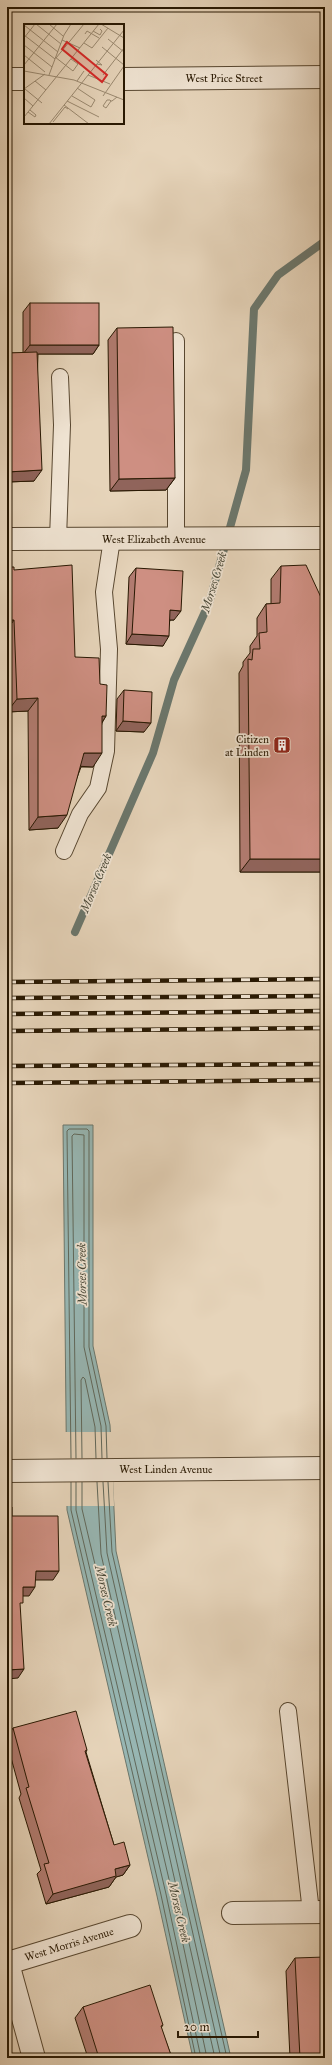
<svg xmlns="http://www.w3.org/2000/svg" width="332" height="2065" viewBox="0 0 332 2065" font-family="'IM FELL Great Primer',serif">
  <style>
    .water { fill: #97b7b4; stroke: #6b776d }
    .pier { fill: #e6d4ba }
    .lines { fill: none; stroke-linecap: round; stroke-linejoin: round }
    .shore { stroke: #60685b; stroke-width: 1 }
    .stream { stroke: #6b776d; stroke-width: 8 }
    .service-casing { stroke: #584730; stroke-width: 18 }
    .minor-casing { stroke: #584730; stroke-width: 24 }
    .tertiary-casing { stroke: #584730; stroke-width: 24 }
    .service { stroke: #efe3d2; stroke-width: 16 }
    .minor { stroke: #efe3d2; stroke-width: 22 }
    .tertiary { stroke: #efe3d2; stroke-width: 22 }
    .rail-casing { stroke: #281802; stroke-width: 4.5 }
    .rail { stroke: #efe3d2; stroke-width: 3; stroke-dasharray: 9; stroke-linecap: butt }
    .wall { fill: #b17b70; stroke: #281802 }
    .shaded-wall { fill: #90645b; stroke: #281802 }
    .building { fill: #ce8f82; stroke: #281802 }
    .labels { text-anchor: middle; stroke-width: 3.5; stroke-linejoin: round; paint-order: stroke }
    .street-label { font-size: 11px; fill: #281802; stroke: #efe3d2 }
    .poi-label { font-size: 11px; fill: #281802; stroke: #efe3d2; text-anchor: end }
    .water-label { font-size: 12px; font-style: italic; fill: #494837; stroke: #efe3d2 }
    .inset-road { fill: none; stroke: #9a8970; stroke-width: 1 }
    .view { fill: #d62828; fill-opacity: 0.15; stroke: #d62828; stroke-width: 2 }
    .inset-edge { fill: none; stroke: #281802; stroke-width: 2 }
  </style>
  <rect width="100%" height="100%" fill="#e6d4ba"/>
  <filter id="stains"><feTurbulence type="fractalNoise" baseFrequency=".005" numOctaves="4"/><feColorMatrix values="0 0 0 0 .2 0 0 0 0 .09 0 0 0 0 .02 0 0 0 .5 -.17"/></filter>
  <radialGradient id="worn" r=".72"><stop offset=".6" stop-color="#630" stop-opacity="0"/><stop offset="1" stop-color="#630" stop-opacity=".3"/></radialGradient>
  <polygon class="water" points="63,1125 93,1125 93,1346 110,1425 116,1551 231,2058 193,2058 157,1896 67,1510"/>
  <polygon class="pier" points="64,1432 112,1432 114,1506 65,1506"/>
  <g class="lines">
    <g class="shore">
      <polyline points="71,1458 67,1131 69,1129 87,1129 89,1131 89,1347 106,1426 107,1458"/>
      <polyline points="76,1458 72,1136 74,1134 84,1135 84,1347 101,1426 102,1458"/>
      <polyline points="82,1458 81,1380 83,1377 85,1379 95,1427 96,1458"/>
      <polyline points="71,1482 71,1510 161,1895 196,2058"/>
      <polyline points="76,1482 76,1510 166,1894 201,2058"/>
      <polyline points="82,1482 82,1509 172,1892 207,2058"/>
      <polyline points="97,1482 101,1554 215,2058"/>
      <polyline points="103,1482 107,1553 221,2058"/>
      <polyline points="108,1482 112,1552 227,2058"/>
    </g>
    <polyline class="stream" points="75,932 153,753 174,680 209,603 246,470 254,309 278,275 325,241"/>
    <defs>
      <g id="service">
        <polyline points="58,539 62,425 60,377"/>
        <polyline points="176,539 176,341"/>
        <polyline points="64,851 80,814 98,788 106,751 109,649 104,592 112,539"/>
        <polyline points="288,1711 311,1912"/>
      </g>
      <g id="minor">
        <polyline points="7,79 25,79"/>
        <polyline points="123,79 325,77"/>
        <polyline points="7,1471 325,1468"/>
        <polyline points="233,1913 325,1912"/>
        <polyline points="7,1960 34,2058"/>
        <polyline points="8,1963 130,1926"/>
      </g>
      <polyline id="tertiary" points="7,539 325,538"/>
    </defs>
    <use href="#service" class="service-casing"/>
    <use href="#minor" class="minor-casing"/>
    <use href="#tertiary" class="tertiary-casing"/>
    <use href="#service" class="service"/>
    <use href="#minor" class="minor"/>
    <use href="#tertiary" class="tertiary"/>
    <defs>
      <g id="rail">
        <polyline points="7,982 325,979"/>
        <polyline points="7,998 325,996"/>
        <polyline points="7,1014 325,1011"/>
        <polyline points="7,1031 325,1028"/>
        <polyline points="7,1066 325,1064"/>
        <polyline points="7,1083 325,1080"/>
      </g>
    </defs>
    <use href="#rail" class="rail-casing"/>
    <use href="#rail" class="rail"/>
  </g>
  <g class="wall">
    <polygon points="30,303 99,345 93,354 38,354 34,481 7,482 7,353 23,353 23,312"/>
    <polygon points="117,328 175,478 166,490 110,491 108,340"/>
    <polygon points="281,566 325,606 325,872 240,872 239,673 243,666 243,662 250,653 250,646 257,636 257,618 266,604 271,604 271,579"/>
    <polygon points="7,567 14,570 75,657 100,684 106,716 102,723 93,767 81,767 58,828 29,830 28,711 7,712"/>
    <polygon points="136,568 174,620 170,620 163,646 126,644 129,577"/>
    <polygon points="124,690 144,732 116,731 117,699"/>
    <polygon points="13,1728 87,1750 86,1752 114,1845 130,1865 123,1875 116,1877 109,1887 46,1904 37,1874 41,1870 19,1798 21,1794 7,1743 7,1737"/>
    <polygon points="295,1958 325,2058 290,2058 286,1971"/>
    <polygon points="83,2007 163,2025 161,2028 172,2058 88,2058 75,2018"/>
  </g>
  <g class="shaded-wall">
    <polygon points="30,345 99,345 93,354 23,354"/>
    <polygon points="42,470 34,481 7,482 7,472"/>
    <polygon points="175,478 166,490 110,491 119,479"/>
    <polygon points="170,610 181,611 174,620 164,620"/>
    <polygon points="7,620 14,620 7,630"/>
    <polygon points="132,634 169,636 163,646 126,644"/>
    <polygon points="38,698 28,711 7,712 17,699"/>
    <polygon points="102,716 106,716 97,730"/>
    <polygon points="123,721 151,723 144,732 116,731"/>
    <polygon points="84,753 102,753 93,767 75,766"/>
    <polygon points="67,815 58,828 29,830 38,817"/>
    <polygon points="250,859 325,859 325,872 240,872"/>
    <polygon points="36,1571 59,1571 53,1580 30,1580"/>
    <polygon points="23,1587 35,1587 29,1596 17,1596"/>
    <polygon points="24,1669 18,1678 7,1679 7,1670"/>
    <polygon points="130,1865 123,1875 116,1877 109,1887 46,1904 53,1894 115,1869"/>
  </g>
  <g class="building">
    <rect x="30" y="303" width="69" height="42"/>
    <polygon points="173,327 175,478 119,479 117,328"/>
    <polygon points="37,352 42,470 7,472 7,353"/>
    <polygon points="72,565 75,657 99,658 100,684 107,685 106,716 102,716 102,753 84,753 67,815 38,817 38,698 17,699 14,620 7,620 7,567 14,567 14,570"/>
    <polygon points="306,565 325,606 325,859 250,859 248,659 252,660 253,649 260,649 259,633 267,632 266,604 280,603 281,566"/>
    <polygon points="136,568 183,571 181,611 170,610 169,636 132,634"/>
    <polygon points="124,690 152,692 151,723 123,721"/>
    <polygon points="7,1507 12,1507 12,1516 58,1516 59,1571 36,1571 35,1587 23,1587 23,1603 20,1603 24,1669 7,1670"/>
    <polygon points="76,1711 87,1750 85,1751 114,1845 124,1842 130,1865 115,1869 116,1876 53,1894 44,1864 49,1863 26,1788 29,1787 13,1728"/>
    <polygon points="325,1957 325,2058 300,2058 295,1958"/>
    <polygon points="150,1985 163,2025 161,2026 172,2058 99,2058 83,2007"/>
  </g>
  <defs>
    <symbol id="building-square" viewBox="-11 -11 22 22"><rect x="-9" y="-9" width="18" height="18" rx="4" fill="#8f2418" stroke="#efe3d2"/><path d="M-4-6H4V6H1V3H-1V6H-4ZM-2.5-4.3h1.7v1.8h-1.7ZM.8-4.3h1.7v1.8H.8ZM-2.5-1h1.7V.8h-1.7ZM.8-1h1.7V.8H.8Z" fill="#fff"/></symbol>
  </defs>
  <g fill-rule="evenodd">
    <use href="#building-square" x="272" y="735" width="20" height="20"/>
  </g>
  <g class="labels">
    <g class="street-label">
      <text x="224" y="82">West Price Street</text>
      <text x="154" y="543">West Elizabeth Avenue</text>
      <text x="166" y="1473">West Linden Avenue</text>
      <text transform="translate(69 1944) rotate(-17)" y="4">West Morris Avenue</text>
    </g>
    <g class="poi-label">
      <text x="269" y="743">Citizen<tspan x="269" dy="13">at Linden</tspan></text>
    </g>
    <g class="water-label">
      <text transform="translate(214 582) rotate(-73)" y="4">Morses Creek</text>
      <text transform="translate(96 883) rotate(-67)" y="4">Morses Creek</text>
      <text transform="translate(82 1274) rotate(-91)" y="4">Morses Creek</text>
      <text transform="translate(106 1596) rotate(77)" y="4">Morses Creek</text>
      <text transform="translate(179 1912) rotate(77)" y="4">Morses Creek</text>
    </g>
  </g>
  <g transform="translate(24 24)">
    <rect width="100" height="100" fill="#e6d4ba"/>
    <path class="inset-road" d="M12,0L37,20M25,0L39,12M77,0L100,14M0,1L34,28M69,7L76,11L78,7L76,5M61,10L63,7L75,14M0,11L31,35M0,14L11,0M84,15L100,28M38,16L56,24M60,19L68,24L84,4M0,21L28,43M78,23L100,41M0,31L21,48M31,33L49,47L54,40L47,35M32,34L60,0M72,36L78,41L73,40M0,41L33,0M0,47L50,56L100,76M25,51L40,11L47,0M64,51L86,60M79,51L100,24M11,57L22,66M53,57L60,47M0,65L21,50M1,65L18,79M48,72L67,83L71,76L53,64M79,72L100,42M0,74L9,82M43,77L75,93M87,77L82,84L79,82L83,76H86L87,77H88L93,73M40,81L65,100M4,88L11,93L12,91L6,86M0,93L75,0M29,98L41,83L44,85M25,100L100,6"/>
    <path class="view" d="M43,18L83,51L78,58L38,25Z"/>
    <rect width="100" height="100" class="inset-edge"/>
  </g>
  <rect width="332" height="2065" fill="none" stroke="#e6d4ba" stroke-width="24"/>
  <rect x="8" y="8" width="316" height="2049" fill="none" stroke="#281802" stroke-width="2"/>
  <rect x="12" y="12" width="308" height="2041" fill="none" stroke="#281802"/>
  <path d="M178 2031v6h80v-6" fill="none" stroke="#281802" stroke-width="2"/>
  <text x="184" y="2031" font-size="12" fill="#281802" stroke="#efe3d2" stroke-width="3" paint-order="stroke">20 m</text>
  <rect width="100%" height="100%" filter="url(#stains)"/>
  <rect width="100%" height="100%" fill="url(#worn)"/>
</svg>
